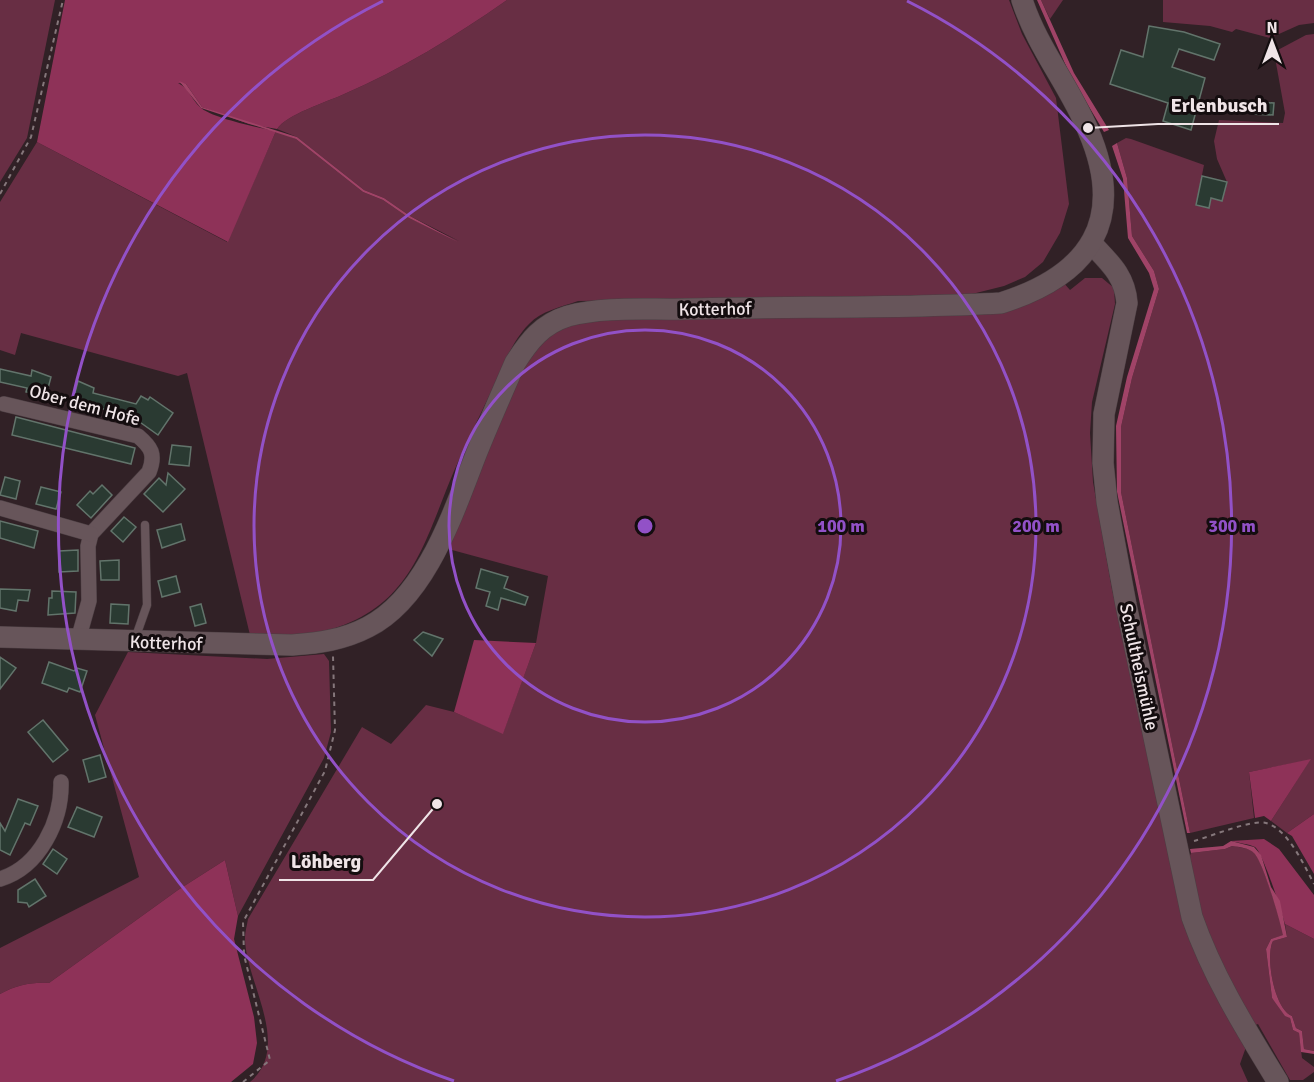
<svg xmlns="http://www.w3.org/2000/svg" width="1314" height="1082" viewBox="0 0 1314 1082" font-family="Signika,sans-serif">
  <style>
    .green { fill: #682e44 }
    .forest { fill: #8e3258 }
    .water { fill: #a04367 }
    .building { fill: #2a3a32; stroke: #62746b; stroke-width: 1.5 }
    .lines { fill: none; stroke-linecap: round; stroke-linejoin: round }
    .lane-casing { stroke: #4c3f43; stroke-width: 9 }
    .street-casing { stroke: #4c3f43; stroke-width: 16 }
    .secondary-casing { stroke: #4c3f43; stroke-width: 22 }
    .path { stroke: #85777b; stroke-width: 2; stroke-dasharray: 4.5 4.5; stroke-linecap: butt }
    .lane { stroke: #67555a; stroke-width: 8 }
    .street { stroke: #67555a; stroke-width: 15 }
    .secondary { stroke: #67555a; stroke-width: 21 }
    .ring { fill: none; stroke: #9251c7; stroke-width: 3 }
    .labels { text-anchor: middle; stroke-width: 6; stroke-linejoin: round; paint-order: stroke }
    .street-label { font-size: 18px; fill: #efe4e7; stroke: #140d0f }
    .centre { fill: #9251c7; stroke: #140d0f; stroke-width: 3 }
    .ring-label { font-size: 18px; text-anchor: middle; font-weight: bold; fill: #9251c7; stroke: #140d0f; stroke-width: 6; stroke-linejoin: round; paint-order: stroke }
    .leader { fill: none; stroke: #efe4e7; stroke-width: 2 }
    .callout-dot { fill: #efe4e7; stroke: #140d0f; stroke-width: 2 }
    .callout-label { font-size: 20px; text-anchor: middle; font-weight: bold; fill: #efe4e7; stroke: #140d0f; stroke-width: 6; stroke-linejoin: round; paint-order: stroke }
  </style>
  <rect width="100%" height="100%" fill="#312126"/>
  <g class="green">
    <polygon points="0,0 55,0 27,138 0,182"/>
    <path d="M507,0H1009L1022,34L1056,98L1069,204L1060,233L1043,262L1025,277L1004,286L968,295L578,301C561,307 541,311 529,324C513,340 504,364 495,384C481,413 467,441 454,471C422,547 411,611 318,633C298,638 272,635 250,635L187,373L178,376L21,333L15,355L0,350V202L37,142L227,242L276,131L296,139L363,192L383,200L409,218L459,241L410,216L384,198L364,190L297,137L277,129C286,115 326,102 342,95C402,69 454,37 507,0Z"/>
    <polygon points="1041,0 1063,0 1050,19"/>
    <polygon points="1163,0 1314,0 1314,23 1299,25 1270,38 1236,29 1232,32 1210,26 1163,22"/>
    <polygon points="1314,34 1314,814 1287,833 1271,821 1310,760 1249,772 1254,818 1190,833 1121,492 1121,427 1132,378 1159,289 1154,271 1132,236 1127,178 1117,143 1126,138 1131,139 1204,165 1196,205 1209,208 1211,198 1222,201 1227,182 1217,159 1214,141 1219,120 1283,123 1285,113 1274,52 1306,35"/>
    <path d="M1085,278H1102L1114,288L1115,304L1092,402L1090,433L1093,482L1112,589L1188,934L1246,1047L1240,1064L1248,1082H250C293,1046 245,981 245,938C245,932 247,925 248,919L362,727L391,744L426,705L454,712L503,733L536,643L548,576L441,547L517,364L570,318L965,308L1062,281L1070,290Z"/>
    <path d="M128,652L267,659L324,654L329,661L331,732L324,758L238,916L225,860L178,890L49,983C30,982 17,985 0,994V948L139,877L95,715Z"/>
    <path d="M1232,846C1238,847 1248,848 1254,852C1262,860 1281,921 1284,935L1271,939L1266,949L1272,998L1290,1018L1293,1030L1299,1033L1302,1058L1314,1067V1072L1303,1080H1290L1258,1024L1253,1026L1214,951L1198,903L1189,858L1191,853L1225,849Z"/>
    <path d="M1285,924L1314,939V1051L1304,1049L1302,1031L1296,1028L1292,1016C1274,1009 1265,955 1273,941L1287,937Z"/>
  </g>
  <g class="forest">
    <path d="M65,0H507C454,37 402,69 342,95C326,102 286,115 277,129L249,124L202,107L186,84L178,83C189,88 191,99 200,107C211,118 260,128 276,131L228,242L37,142Z"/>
    <polygon points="474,640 536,643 503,734 454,712"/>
    <polygon points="1311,759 1271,821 1264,816 1255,818 1249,772"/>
    <polygon points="1314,814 1314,874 1292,836 1287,833"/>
    <path d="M1264,839L1279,849L1314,895V939L1285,924C1282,912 1263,853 1255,847C1249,844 1238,843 1231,841Z"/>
    <path d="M225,860L238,916L234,939L254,1017L257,1043L253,1064L231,1082H0V994C17,985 30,982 49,983L178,890Z"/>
  </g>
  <g class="water">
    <polygon points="1037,0 1041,0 1074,73 1109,130 1104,132 1070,75"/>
    <polygon points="179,81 186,84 202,107 297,137 364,190 384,198 410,216 458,242 409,218 383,200 363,192 296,139 201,108"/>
    <polygon points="1117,143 1127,178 1132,236 1154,271 1159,289 1132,378 1121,427 1121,492 1190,833 1187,833 1117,492 1116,426 1127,377 1154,289 1149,273 1128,238 1123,179 1112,146"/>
    <path d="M1231,841L1254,847L1261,855L1271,887L1280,901L1287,937L1273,941C1265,955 1274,1009 1292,1016L1296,1028L1302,1031L1304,1049L1314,1051V1054L1301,1052L1299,1033L1293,1030L1290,1018L1285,1016L1272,998L1266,949L1271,939L1283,935C1280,920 1263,862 1254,853C1249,848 1239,847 1232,846L1225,849L1191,853L1190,849L1223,846Z"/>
  </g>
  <g class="building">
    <polygon points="1149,26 1184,32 1220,44 1214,60 1179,49 1172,67 1205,78 1191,130 1163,121 1168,103 1110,84 1121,50 1143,57"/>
    <polygon points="1252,102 1274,103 1273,115 1251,114"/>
    <polygon points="1202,176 1227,182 1222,201 1211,198 1209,208 1196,205"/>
    <polygon points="0,369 31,376 32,370 51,377 46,396 26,392 27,388 0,382"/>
    <polygon points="78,381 94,388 93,393 136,404 141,396 148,400 150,397 173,413 158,435 127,413 125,422 106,417 108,410 82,404 81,406 72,404"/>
    <polygon points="16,417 135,448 131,464 12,435"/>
    <polygon points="172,445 191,447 189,466 169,464"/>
    <polygon points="168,473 185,489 163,512 144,494 159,478 166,485"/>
    <polygon points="5,477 20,481 16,499 0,495"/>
    <polygon points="102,485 112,495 91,518 77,505 90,491 93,494"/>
    <polygon points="41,487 61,492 56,509 36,504"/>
    <polygon points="124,517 136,527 123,542 111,531"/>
    <polygon points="0,521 38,531 34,548 0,538"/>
    <polygon points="181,524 185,540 162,548 157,530"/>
    <polygon points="78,550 78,571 59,572 59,551"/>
    <polygon points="119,560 119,580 101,580 100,561"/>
    <polygon points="481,569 508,577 504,588 528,597 525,605 501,598 498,610 486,606 490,592 476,588"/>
    <polygon points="176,576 180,592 162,597 158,581"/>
    <polygon points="0,589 30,590 28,601 18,600 16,611 0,608"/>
    <polygon points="52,591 76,592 75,613 48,615 49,598 52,598"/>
    <polygon points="111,604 129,605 128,624 110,623"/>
    <polygon points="201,604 206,623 195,626 190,607"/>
    <polygon points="423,632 443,639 432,656 414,640"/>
    <polygon points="0,657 16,668 0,689"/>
    <polygon points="49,662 74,671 77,668 87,671 80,692 69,688 67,692 42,683"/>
    <polygon points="43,720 68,750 53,762 28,732"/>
    <polygon points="100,755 106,777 89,782 83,760"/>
    <polygon points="18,799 38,806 30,825 25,823 10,855 0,850 0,823 5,831"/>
    <polygon points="77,807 102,817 94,837 68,827"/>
    <polygon points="53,849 67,859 57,874 43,864"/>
    <polygon points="35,879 46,896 29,907 27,903 18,902 18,890"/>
  </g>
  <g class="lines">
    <defs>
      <polyline id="lane" points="135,639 147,605 145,525"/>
      <g id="street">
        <path d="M4,404L138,436C151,447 156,454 149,472L91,534L88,546L89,601L78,640"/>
        <polyline points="0,508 91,534"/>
        <path d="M0,879C40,867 62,820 61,782"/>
      </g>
      <g id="secondary">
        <path d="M1092,244C1110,263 1125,276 1127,303L1104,414L1103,463L1107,502L1126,605L1192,917C1213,977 1245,1028 1278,1082"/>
        <path d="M0,637L292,645C319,643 343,640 368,627C427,597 454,510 477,452C489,422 502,393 515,363C529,341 542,324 568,316C604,306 649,310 686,309C791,306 896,309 1001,303C1090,275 1127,220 1088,130C1069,85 1037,47 1022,0"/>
      </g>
    </defs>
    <use href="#lane" class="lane-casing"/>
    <use href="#street" class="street-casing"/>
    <use href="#secondary" class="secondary-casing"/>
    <g class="path">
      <polyline points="0,194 31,137 63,0"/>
      <path d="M1194,841C1209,837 1252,819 1266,823C1288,829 1304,865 1314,884"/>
      <polyline points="243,1082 270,1060 244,955 243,922 325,771 335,730 333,656"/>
    </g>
    <use href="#lane" class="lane"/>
    <use href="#street" class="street"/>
    <use href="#secondary" class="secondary"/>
  </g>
  <g class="ring">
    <circle cx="645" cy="526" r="196"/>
    <circle cx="645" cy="526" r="391"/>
    <path d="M454 1081A587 587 0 0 1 383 1M907 1A587 587 0 0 1 836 1081"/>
  </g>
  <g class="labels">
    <g class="street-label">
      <text transform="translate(715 309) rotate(-1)" y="6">Kotterhof</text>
      <text transform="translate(85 405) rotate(15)" y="6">Ober dem Hofe</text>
      <text transform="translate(166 643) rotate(2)" y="6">Kotterhof</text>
      <text transform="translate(1139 667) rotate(78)" y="6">Schultheismühle</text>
    </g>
  </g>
  <circle cx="645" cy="526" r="9" class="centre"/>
  <g class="ring-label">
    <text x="841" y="532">100 m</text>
    <text x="1036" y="532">200 m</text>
    <text x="1232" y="532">300 m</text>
  </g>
  <path class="leader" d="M1088 128L1158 124H1279M437 804L373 880H279"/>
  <g class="callout-dot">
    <circle cx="1088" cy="128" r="6"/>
    <circle cx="437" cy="804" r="6"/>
  </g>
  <g class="callout-label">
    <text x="1219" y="112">Erlenbusch</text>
    <text x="326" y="868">Löhberg</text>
  </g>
  <g transform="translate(1272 42)" stroke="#140d0f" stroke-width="4.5" paint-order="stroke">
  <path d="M0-4.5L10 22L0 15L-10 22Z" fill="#efe4e7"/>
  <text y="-9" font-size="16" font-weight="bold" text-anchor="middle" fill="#efe4e7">N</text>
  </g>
</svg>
